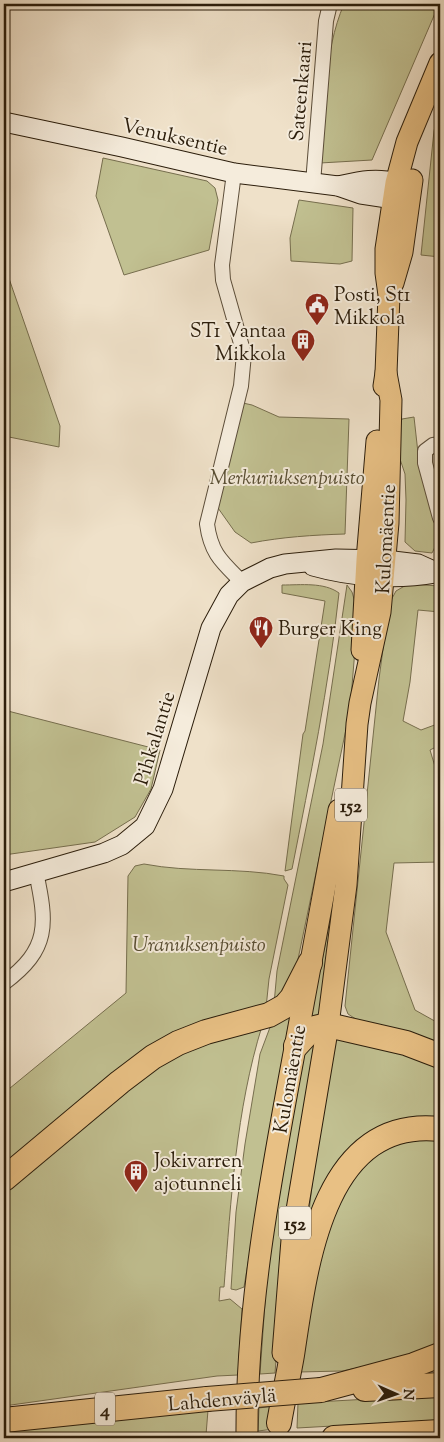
<svg xmlns="http://www.w3.org/2000/svg" width="444" height="1442" viewBox="0 0 444 1442" font-family="'Sorts Mill Goudy',serif">
  <style>
    .green { fill: #c1c091; stroke: #766e4e }
    .lines { fill: none; stroke-linecap: round; stroke-linejoin: round }
    .street-casing { stroke: #5c4e3a; stroke-width: 16 }
    .secondary-casing { stroke: #2b1d0b; stroke-width: 21 }
    .primary-casing { stroke: #2b1d0b; stroke-width: 23 }
    .highway-casing { stroke: #2b1d0b; stroke-width: 26 }
    .street { stroke: #f5ecdc; stroke-width: 14 }
    .secondary { stroke: #f5ecdc; stroke-width: 19 }
    .primary { stroke: #e8c084; stroke-width: 21 }
    .highway { stroke: #e8c084; stroke-width: 24 }
    .highway-bridge-casing { stroke: #2b1d0b; stroke-width: 26; stroke-linecap: butt }
    .highway-bridge { stroke: #e8c084; stroke-width: 24 }
    .labels { text-anchor: middle; stroke-width: 4; stroke-linejoin: round; paint-order: stroke }
    .shield { fill: #f5ecdc; stroke: #685b4a; stroke-width: 1 }
    .shield-label { font-size: 19px; font-weight: bold; fill: #2b1d0b }
    .street-label { font-size: 20px; fill: #2b1d0b; stroke: #f5ecdc }
    .poi-label { font-size: 20px; fill: #2b1d0b; stroke: #f5ecdc; text-anchor: start }
    .park-label { font-size: 20px; font-style: italic; fill: #584e33; stroke: #f5ecdc }
  </style>
  <rect width="100%" height="100%" fill="#efe1c9"/>
  <filter id="stains"><feTurbulence type="fractalNoise" baseFrequency=".004" numOctaves="4"/><feColorMatrix values="0 0 0 0 .2 0 0 0 0 .09 0 0 0 0 .02 0 0 0 .5 -.17"/></filter>
  <radialGradient id="worn" r=".72"><stop offset=".6" stop-color="#630" stop-opacity="0"/><stop offset="1" stop-color="#630" stop-opacity=".3"/></radialGradient>
  <g class="green">
    <path d="M344,4H439L372,160L320,163C325,110 323,53 344,4Z"/>
    <polygon points="440,103 440,257 421,255 434,131"/>
    <polygon points="103,158 207,181 215,188 218,200 209,250 124,275 96,196"/>
    <polygon points="299,200 353,208 352,261 340,264 291,261 290,238"/>
    <polygon points="4,264 60,426 59,447 4,436"/>
    <path d="M243,403L252,405L279,417L349,419L345,534C313,535 282,537 251,543L235,532L218,508Z"/>
    <polygon points="414,417 418,453 439,539 432,553 415,551 405,542 406,500 405,474 398,453 398,427 402,419"/>
    <polygon points="408,584 440,586 440,612 418,610 410,682 403,721 421,730 440,723 440,745 430,750 440,783 440,862 394,863 386,932 415,1010 440,1024 440,1049 365,1025 348,1014 345,1006 379,679 389,604 396,591"/>
    <path d="M282,585C301,585 324,582 339,593C329,686 310,778 292,869L285,871L303,734L305,731L325,601L282,593Z"/>
    <polygon points="347,585 352,592 358,613 350,710 297,964 290,986 274,1004 277,971 323,744"/>
    <polygon points="4,710 160,750 151,789 135,817 95,842 4,855"/>
    <path d="M144,864C190,873 238,867 284,876V879L288,885L269,979L266,1008L224,1019L4,1170V1093L126,993L128,876L135,866Z"/>
    <polygon points="336,890 321,1017 315,1021 311,1016"/>
    <polygon points="290,1016 244,1287 236,1290 231,1289 236,1212 245,1144 260,1054 272,1022"/>
    <path d="M262,1026C236,1110 231,1200 224,1287H220L219,1301L230,1299L242,1309L238,1375L217,1376L4,1406V1189L181,1046Z"/>
    <polygon points="341,1035 440,1063 440,1120 420,1118 406,1120 368,1136 303,1264 315,1159 336,1039"/>
    <polygon points="316,1038 284,1259 275,1373 260,1374 266,1288 275,1216 301,1059"/>
    <polygon points="405,1137 440,1138 440,1345 426,1354 342,1371 299,1372 312,1285 333,1211 362,1164"/>
    <polygon points="440,1395 440,1420 297,1428 298,1403"/>
    <polygon points="274,1406 274,1429 258,1431 259,1408"/>
    <polygon points="208,1410 206,1435 176,1438 4,1438 4,1431"/>
  </g>
  <g class="lines">
    <defs>
      <g id="street">
        <path d="M234,173L222,265L223,280L244,354L241,386L207,524C211,554 222,562 242,582"/>
        <polyline points="313,183 326,21 330,4"/>
        <polyline points="440,444 433,445 425,451 425,463 440,518"/>
        <path d="M4,983C50,949 47,924 36,872"/>
      </g>
      <g id="secondary">
        <polyline points="4,122 122,147 234,173 338,186 361,194 394,199 406,195"/>
        <path d="M338,186C357,182 376,177 395,183C400,184 404,189 408,192"/>
        <path d="M313,566C352,577 396,580 436,573"/>
        <polyline points="4,882 104,853 122,845 145,826 163,789 211,628 229,595 242,582 270,568 285,564 336,559 385,560 418,564 440,574"/>
      </g>
      <g id="primary">
        <polyline points="393,283 402,252 412,180"/>
        <polyline points="384,386 386,373 389,295 386,273 386,249 396,183 407,142 440,63"/>
        <polyline points="362,650 367,560 377,441"/>
        <polyline points="283,1353 292,1240 328,1025 346,885 357,724 360,703 380,612 388,523 391,400 386,373"/>
        <path d="M247,1438C246,1307 271,1177 295,1048C310,969 324,889 339,810"/>
      </g>
      <g id="highway">
        <polyline points="296,1046 308,1033 315,1028 328,1025 406,1043 440,1056"/>
        <polyline points="4,1179 120,1082 153,1057 178,1043 206,1032 269,1015 285,1006 292,998 310,963"/>
        <polyline points="365,1389 440,1385"/>
        <polyline points="321,1390 414,1365 440,1355"/>
        <polyline points="4,1420 207,1399"/>
        <path d="M279,1423C283,1400 288,1378 292,1355C305,1270 321,1116 440,1129"/>
        <polyline points="334,1438 440,1432"/>
      </g>
    </defs>
    <use href="#street" class="street-casing"/>
    <use href="#secondary" class="secondary-casing"/>
    <use href="#primary" class="primary-casing"/>
    <use href="#highway" class="highway-casing"/>
    <use href="#street" class="street"/>
    <use href="#secondary" class="secondary"/>
    <use href="#primary" class="primary"/>
    <use href="#highway" class="highway"/>
    <defs>
      <polyline id="highway-bridge" points="207,1399 321,1390"/>
    </defs>
    <use href="#highway-bridge" class="highway-bridge-casing"/>
    <use href="#highway-bridge" class="highway-bridge"/>
  </g>
  <defs>
    <symbol id="civic-pin" viewBox="-11 -11 22 30"><path d="M0 17L-7.5 6A9.5 9.5 0 1 1 7.5 6Z" fill="#8f2418" stroke="#f5ecdc"/><path d="M-.6-6.5H3V-4.5H.6V-3L4-1V1h2V6H-6V1h2V-1L-.6-3ZM-1.2 2.5V6h2.4V2.5Z" fill="#fff"/></symbol>
    <symbol id="building-pin" viewBox="-11 -11 22 30"><path d="M0 17L-7.5 6A9.5 9.5 0 1 1 7.5 6Z" fill="#8f2418" stroke="#f5ecdc"/><path d="M-4-6H4V6H1V3H-1V6H-4ZM-2.5-4.3h1.7v1.8h-1.7ZM.8-4.3h1.7v1.8H.8ZM-2.5-1h1.7V.8h-1.7ZM.8-1h1.7V.8H.8Z" fill="#fff"/></symbol>
    <symbol id="restaurant-pin" viewBox="-11 -11 22 30"><path d="M0 17L-7.5 6A9.5 9.5 0 1 1 7.5 6Z" fill="#8f2418" stroke="#f5ecdc"/><path d="M-5-6h1v4h1v-4h1v4h1v-4h1v5L-1.5 .5V6h-2V.5L-5-1ZM5-6V6H3V1.5H1.5Q1.5-4 5-6Z" fill="#fff"/></symbol>
  </defs>
  <g fill-rule="evenodd">
    <use href="#civic-pin" x="303" y="291" width="28" height="38"/>
    <use href="#building-pin" x="289" y="327" width="28" height="38"/>
    <use href="#restaurant-pin" x="247" y="614" width="28" height="38"/>
    <use href="#building-pin" x="122" y="1158" width="28" height="38"/>
  </g>
  <g class="labels">
    <g class="shield">
      <rect x="335" y="788.5" width="32" height="33" rx="4"/>
      <rect x="279" y="1206.5" width="32" height="33" rx="4"/>
      <rect x="95" y="1392.5" width="20" height="33" rx="4"/>
    </g>
    <g class="shield-label">
      <text x="351" y="812">152</text>
      <text x="295" y="1230">152</text>
      <text x="105" y="1416">4</text>
    </g>
    <g class="street-label">
      <text transform="translate(300 91) rotate(-85)" y="7">Sateenkaari</text>
      <text transform="translate(175 136) rotate(13)" y="7">Venuksentie</text>
      <text transform="translate(385 539) rotate(-87)" y="7">Kulomäentie</text>
      <text transform="translate(154 738) rotate(-73)" y="7">Pihkalantie</text>
      <text transform="translate(289 1079) rotate(-80)" y="7">Kulomäentie</text>
      <text transform="translate(222 1399) rotate(-5)" y="7">Lahdenväylä</text>
    </g>
    <g class="poi-label">
      <text x="334" y="301">Posti, St1<tspan x="334" dy="23">Mikkola</tspan></text>
      <text x="286" y="337" text-anchor="end">ST1 Vantaa<tspan x="286" dy="23">Mikkola</tspan></text>
      <text x="278" y="635">Burger King</text>
      <text x="154" y="1167">Jokivarren<tspan x="154" dy="23">ajotunneli</tspan></text>
    </g>
    <g class="park-label">
      <text x="287" y="484">Merkuriuksenpuisto</text>
      <text x="199" y="951">Uranuksenpuisto</text>
    </g>
  </g>
  <rect width="444" height="1442" fill="none" stroke="#efe1c9" stroke-width="20"/>
  <rect x="5" y="5" width="434" height="1432" fill="none" stroke="#2b1d0b" stroke-width="2.5"/>
  <rect x="10" y="10" width="424" height="1422" fill="none" stroke="#2b1d0b"/>
  <g transform="translate(396 1394) rotate(92)" stroke="#f5ecdc" stroke-width="4" paint-order="stroke">
  <path d="M0-4L9 19L0 12L-9 19Z" fill="#2b1d0b"/>
  <text y="-8" font-size="14" font-weight="bold" text-anchor="middle" fill="#2b1d0b">N</text>
  </g>
  <rect width="100%" height="100%" filter="url(#stains)"/>
  <rect width="100%" height="100%" fill="url(#worn)"/>
</svg>
